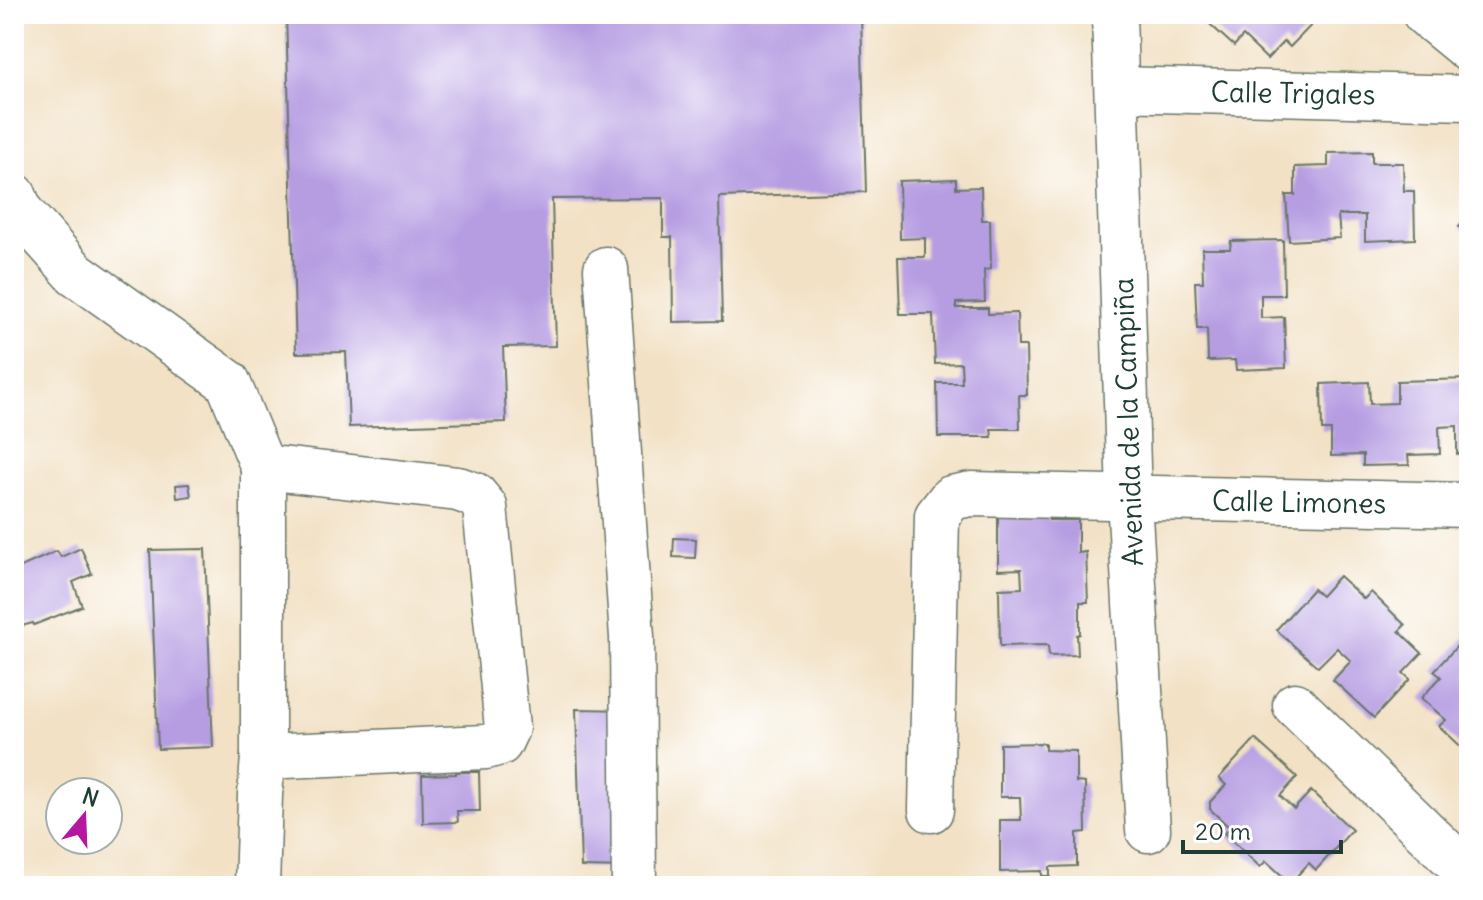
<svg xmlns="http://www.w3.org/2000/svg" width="1483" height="900" viewBox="0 0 1483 900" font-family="Delius,sans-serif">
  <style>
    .building { fill: #b69de2 }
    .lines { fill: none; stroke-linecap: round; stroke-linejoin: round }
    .minor-casing { stroke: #697667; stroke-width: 47 }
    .minor { stroke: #fff; stroke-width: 44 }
    .labels { text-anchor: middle; stroke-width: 7; stroke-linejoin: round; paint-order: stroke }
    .street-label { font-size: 28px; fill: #1f3d34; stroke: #fff }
  </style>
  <rect width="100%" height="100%" fill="#fff"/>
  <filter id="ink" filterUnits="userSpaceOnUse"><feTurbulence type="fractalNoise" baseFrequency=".0125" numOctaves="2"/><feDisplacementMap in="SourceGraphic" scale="16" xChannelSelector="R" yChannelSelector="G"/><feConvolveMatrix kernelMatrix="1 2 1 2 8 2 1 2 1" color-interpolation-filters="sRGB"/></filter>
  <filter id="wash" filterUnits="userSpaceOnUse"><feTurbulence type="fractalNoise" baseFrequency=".006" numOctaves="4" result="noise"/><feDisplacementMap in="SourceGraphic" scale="32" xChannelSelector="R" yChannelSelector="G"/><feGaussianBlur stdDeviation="1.8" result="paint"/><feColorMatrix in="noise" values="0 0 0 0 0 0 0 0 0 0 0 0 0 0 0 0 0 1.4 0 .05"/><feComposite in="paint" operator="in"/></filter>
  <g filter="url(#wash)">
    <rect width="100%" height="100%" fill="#f2e1c5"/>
    <g id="blocks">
      <g class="building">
        <polygon points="286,14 861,14 866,192 719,197 722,321 673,322 672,237 663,237 663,198 552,199 556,346 503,347 506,422 349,427 346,352 296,353"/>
        <polygon points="1205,14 1322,14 1290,47 1284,41 1267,59 1243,36 1234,46 1202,17"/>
        <polygon points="1372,152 1372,163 1403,163 1404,191 1414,191 1415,239 1365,241 1365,215 1338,215 1340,238 1289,241 1286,195 1295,195 1295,167 1328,166 1328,153"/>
        <polygon points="956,179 956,188 981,187 982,220 990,220 991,269 984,270 985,302 956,303 956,308 988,308 988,314 1017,313 1018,346 1026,346 1027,395 1019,395 1020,429 991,429 992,437 938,437 937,383 962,383 961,363 935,364 933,314 900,314 898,257 925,257 925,238 900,239 899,181"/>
        <polygon points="1469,216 1469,236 1459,227"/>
        <polygon points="1283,240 1284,295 1261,295 1261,318 1284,317 1286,368 1236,370 1235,360 1208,361 1207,329 1197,329 1195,282 1203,282 1202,249 1230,249 1231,241"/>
        <polygon points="1469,379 1469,453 1457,454 1457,426 1439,427 1440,454 1408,455 1409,465 1363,466 1363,455 1331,456 1331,430 1322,430 1321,384 1369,382 1370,404 1397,403 1397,381"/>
        <polygon points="189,484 191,496 177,498 176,485"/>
        <polygon points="1049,512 1049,520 1078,520 1078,553 1086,552 1088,602 1080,602 1080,634 1077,635 1078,655 1049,656 1048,645 1000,646 999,589 1022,588 1021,569 998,570 998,513"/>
        <polygon points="674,538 696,539 695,558 673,557"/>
        <polygon points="81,548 92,574 73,582 82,606 34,625 33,623 14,628 14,570 57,551 61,557"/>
        <polygon points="205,549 213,747 158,749 150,550"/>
        <polygon points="1339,576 1364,599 1371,592 1405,625 1399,631 1422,653 1403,673 1410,679 1374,718 1333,680 1351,661 1337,648 1318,667 1276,630 1313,589 1321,596"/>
        <polygon points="1469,633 1469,754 1439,726 1446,720 1421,698 1441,677 1434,671"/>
        <polygon points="576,709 629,710 628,868 581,867"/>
        <polygon points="1255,739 1297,777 1280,796 1294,809 1311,791 1352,830 1316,870 1309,863 1292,881 1288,881 1266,861 1260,867 1224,833 1230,828 1210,809 1210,802 1226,785 1219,778"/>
        <polygon points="1045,743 1045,750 1076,751 1076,782 1085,783 1086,832 1077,833 1077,866 1050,867 1050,876 1042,876 1042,871 1000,872 1000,820 1021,820 1020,797 1000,797 1000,744"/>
        <polygon points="456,772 479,772 480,811 457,811 458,822 423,823 422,775 456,774"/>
      </g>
    </g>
  </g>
  <g filter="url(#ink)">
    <use href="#blocks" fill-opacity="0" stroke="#697667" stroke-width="2"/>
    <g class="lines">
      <defs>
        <g id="minor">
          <polyline points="1114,14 1129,498 1148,830"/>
          <polyline points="1425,14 1469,50"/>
          <polyline points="1117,89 1469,98"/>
          <polyline points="14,195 21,212 75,273 228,382 263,467 263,757 260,795 257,886"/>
          <polyline points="606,269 632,637 634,886"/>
          <polyline points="263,467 458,489 475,495 485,507 507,728 500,743 486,747 263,757"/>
          <polyline points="1295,705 1469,874"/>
          <polyline points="931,810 937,516 951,498 971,494 1469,505"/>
        </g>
      </defs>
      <use href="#minor" class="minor-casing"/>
      <use href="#minor" class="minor"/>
    </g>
  </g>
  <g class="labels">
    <g class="street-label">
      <text transform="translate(1293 93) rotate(1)" y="10">Calle Trigales</text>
      <text transform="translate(1128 422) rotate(-92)" y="10">Avenida de la Campiña</text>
      <text transform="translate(1299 502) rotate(1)" y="10">Calle Limones</text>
    </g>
  </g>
  <rect width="1483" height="900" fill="none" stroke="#fff" stroke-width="48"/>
  <g transform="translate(84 816) rotate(19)"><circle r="38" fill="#ffffff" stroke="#a5b1ae" stroke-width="2"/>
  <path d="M0-6L14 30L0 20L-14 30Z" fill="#b5179e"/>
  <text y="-12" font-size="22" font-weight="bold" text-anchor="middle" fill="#1f3d34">N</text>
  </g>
  <path d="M1183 840v12h158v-12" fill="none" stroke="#1f3d34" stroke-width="4"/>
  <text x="1195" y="840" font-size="24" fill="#1f3d34" stroke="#ffffff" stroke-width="6" paint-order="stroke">20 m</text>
</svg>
